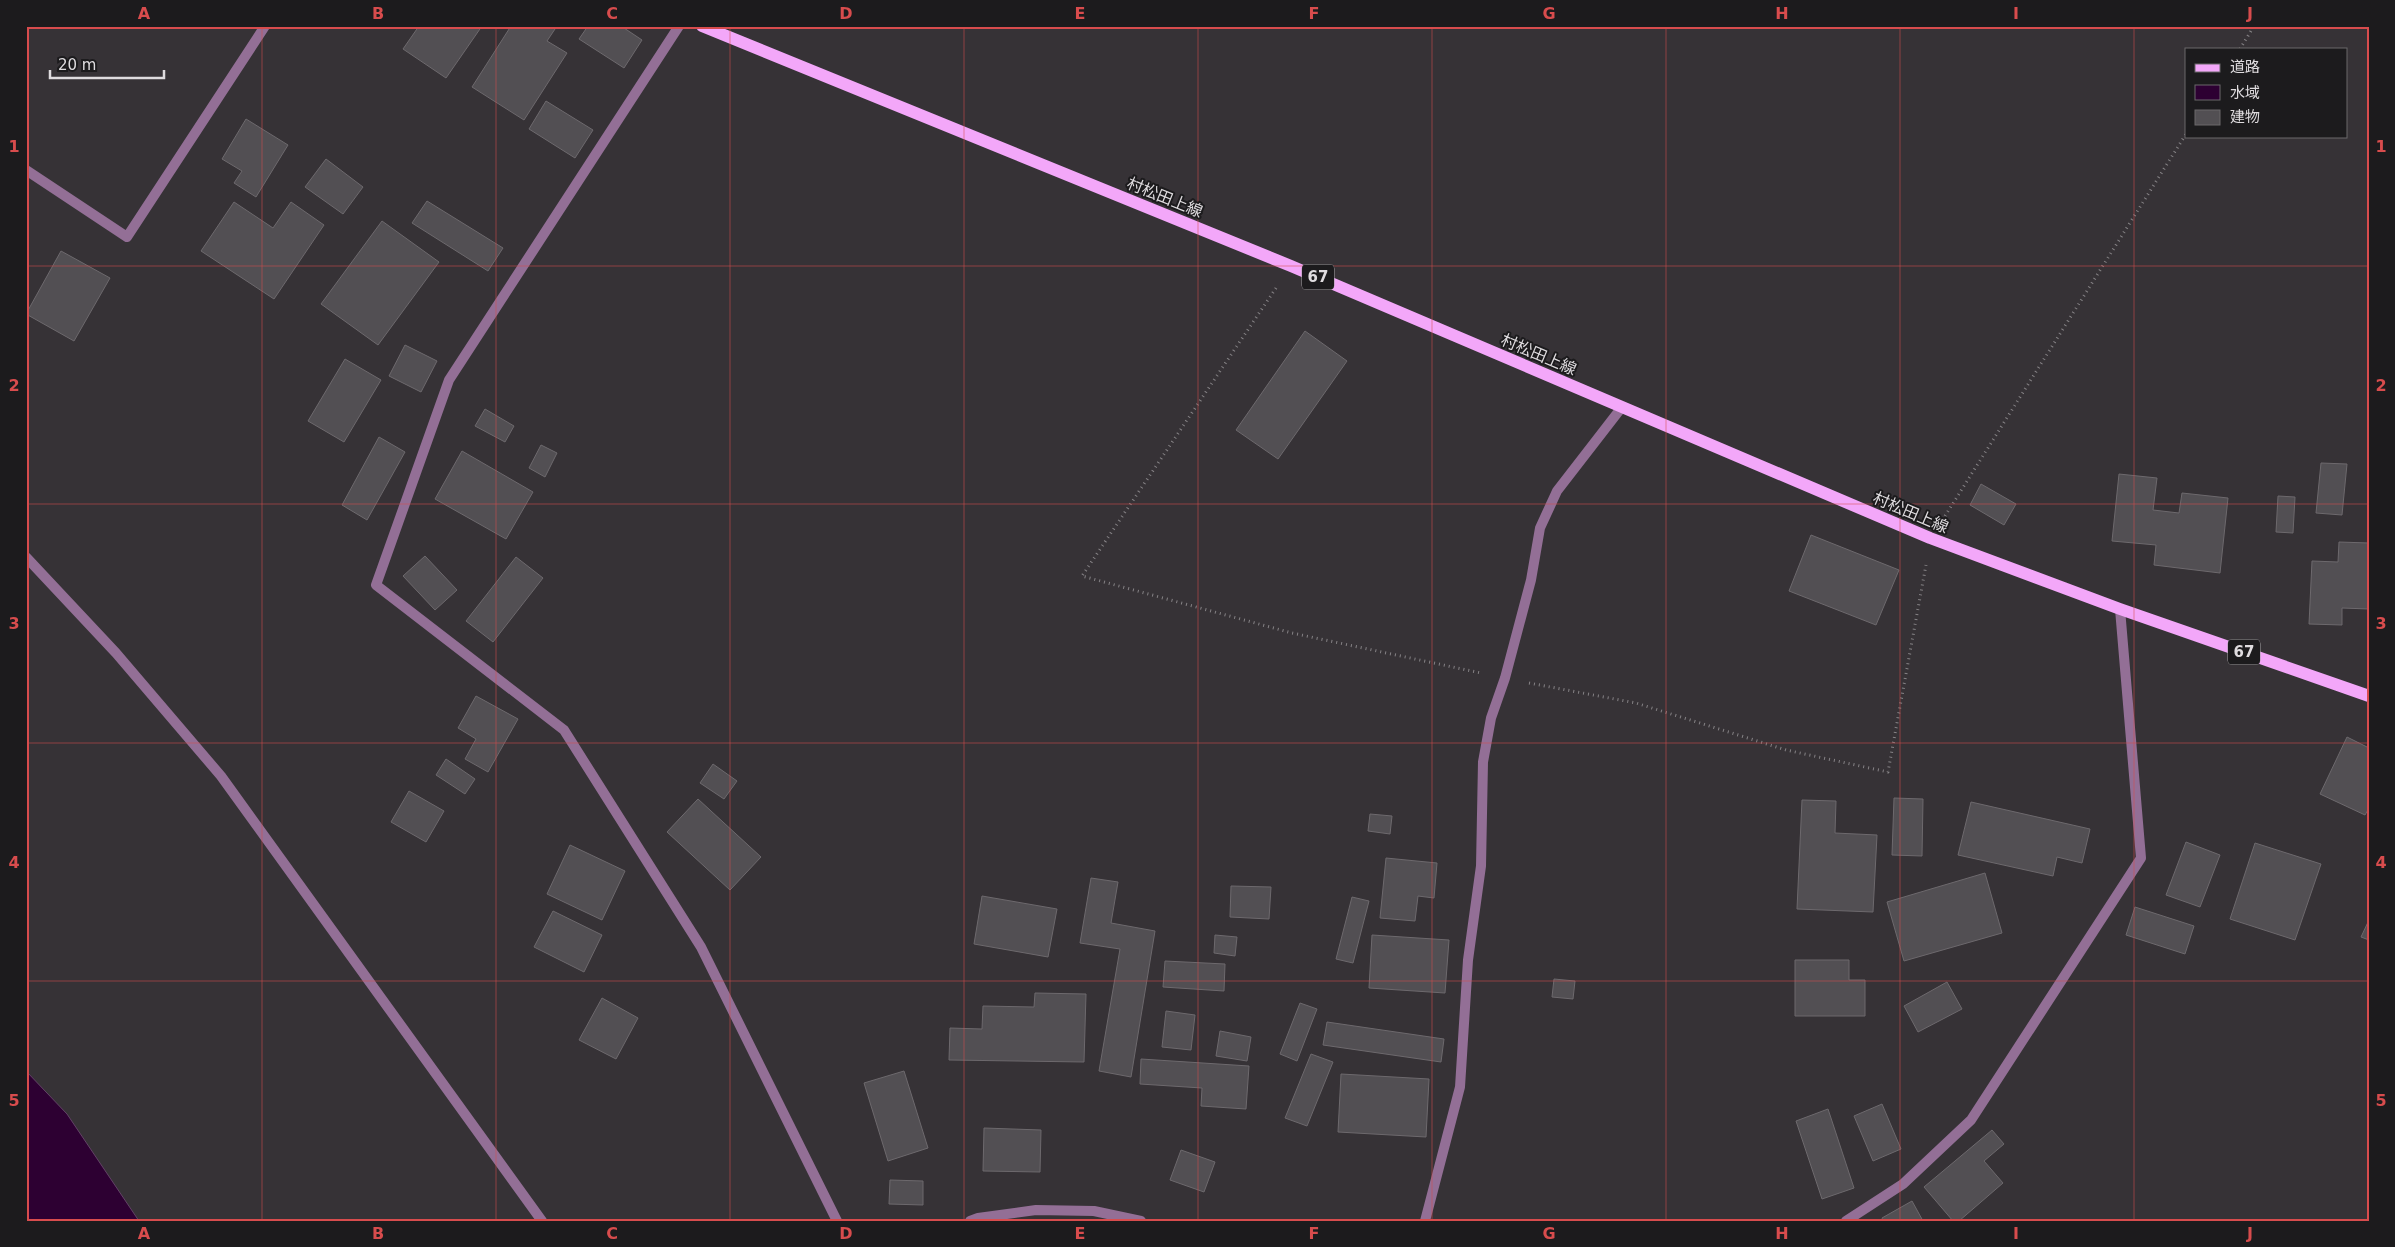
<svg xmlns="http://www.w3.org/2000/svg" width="2395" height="1247" viewBox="0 0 2395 1247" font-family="'DejaVu Sans','Noto Sans JP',sans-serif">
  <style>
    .water { fill: #2d0032; stroke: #624266 }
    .building { fill: #524f53; stroke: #6d696d }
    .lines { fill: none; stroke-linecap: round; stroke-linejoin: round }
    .path { stroke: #868386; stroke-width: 3; stroke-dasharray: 1 4; stroke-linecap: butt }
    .street { stroke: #936f96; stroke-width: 10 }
    .primary { stroke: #f3a7f9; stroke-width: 12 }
    .grid { fill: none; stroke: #d84c4d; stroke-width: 1; stroke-opacity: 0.55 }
    .labels { text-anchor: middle; stroke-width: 4; stroke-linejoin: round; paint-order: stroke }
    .shield { fill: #1c1b1d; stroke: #a4a2a5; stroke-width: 1 }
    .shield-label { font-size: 15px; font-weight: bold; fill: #dfdcdf }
    .street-label { font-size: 16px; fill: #dfdcdf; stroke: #1c1b1d }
    .neatline { fill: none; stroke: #d84c4d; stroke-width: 2 }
    .grid-label { font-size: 16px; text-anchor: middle; font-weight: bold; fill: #d84c4d }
  </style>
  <rect width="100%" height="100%" fill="#363236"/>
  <polygon class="water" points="26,1071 67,1114 139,1221 26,1221"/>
  <g class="building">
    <polygon points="419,26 482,26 446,78 403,49"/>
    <polygon points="511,26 557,26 547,41 567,53 524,120 472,87"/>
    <polygon points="588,26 621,26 642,40 624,68 579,39"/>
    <polygon points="546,101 593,130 575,158 529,129"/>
    <polygon points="246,119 288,145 256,197 234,183 242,171 222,159"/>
    <polygon points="326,159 363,187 343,214 305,187"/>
    <polygon points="427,201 503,248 488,271 412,223"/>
    <polygon points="234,202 273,228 291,202 324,225 274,299 201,251"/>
    <polygon points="382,221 439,262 378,345 321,304"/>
    <polygon points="61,251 110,278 74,341 26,314"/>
    <polygon points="1305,331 1347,361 1278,459 1236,430"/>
    <polygon points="405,345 437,361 421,392 389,376"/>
    <polygon points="345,359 381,380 344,442 308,421"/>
    <polygon points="485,409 514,426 505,442 475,426"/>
    <polygon points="379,437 405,452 367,520 342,505"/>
    <polygon points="541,445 557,453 545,477 529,468"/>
    <polygon points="462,451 533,492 506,539 435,499"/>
    <polygon points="2321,463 2347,464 2342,515 2316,513"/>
    <polygon points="2119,474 2157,478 2153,510 2179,513 2182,493 2228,498 2220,573 2154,565 2156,545 2112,541"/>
    <polygon points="1981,484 2016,504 2004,525 1970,505"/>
    <polygon points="2278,496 2295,497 2293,533 2276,532"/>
    <polygon points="1811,535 1899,570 1876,625 1789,591"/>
    <polygon points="2339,542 2369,543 2369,609 2342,608 2342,625 2309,624 2312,561 2338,562"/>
    <polygon points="425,556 457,590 435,610 403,576"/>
    <polygon points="516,557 543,578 493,642 466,621"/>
    <polygon points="476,696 518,719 488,772 465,759 476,739 458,728"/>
    <polygon points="2347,737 2369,748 2369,808 2365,815 2320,794"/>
    <polygon points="446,759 475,779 465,794 436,775"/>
    <polygon points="713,764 737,781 724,799 700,783"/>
    <polygon points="409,791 444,811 426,842 391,822"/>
    <polygon points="1894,798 1923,799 1922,856 1892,855"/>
    <polygon points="698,799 761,857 730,890 667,832"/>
    <polygon points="1802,800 1836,801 1835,833 1877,835 1873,912 1797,909"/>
    <polygon points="1971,802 2090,829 2082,863 2057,857 2053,876 1958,855"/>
    <polygon points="1370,814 1392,816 1390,834 1368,831"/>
    <polygon points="2186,842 2220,855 2200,907 2166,895"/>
    <polygon points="2255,843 2321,864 2295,940 2230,919"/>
    <polygon points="570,845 625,871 602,920 547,894"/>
    <polygon points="1386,858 1437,863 1434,898 1418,896 1415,921 1380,918"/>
    <polygon points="1985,873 2002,933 1904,961 1887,902"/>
    <polygon points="1091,878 1118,882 1111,923 1155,931 1131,1077 1099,1071 1120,949 1080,943"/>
    <polygon points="1231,886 1271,887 1269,919 1230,917"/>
    <polygon points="982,896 1057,909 1048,957 974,944"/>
    <polygon points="1352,897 1369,901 1353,963 1336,959"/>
    <polygon points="2135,907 2194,926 2185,954 2126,935"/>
    <polygon points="553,911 602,935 584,972 534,947"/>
    <polygon points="2369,920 2369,940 2361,937"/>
    <polygon points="1215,935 1237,937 1235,956 1214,953"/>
    <polygon points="1372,935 1449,940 1445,993 1369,988"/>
    <polygon points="1795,960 1849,960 1849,980 1865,980 1865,1016 1795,1016"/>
    <polygon points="1165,961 1225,964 1224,991 1163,987"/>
    <polygon points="1554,979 1575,981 1573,999 1552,997"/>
    <polygon points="1947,982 1962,1009 1918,1032 1904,1006"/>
    <polygon points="1035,993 1086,994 1084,1062 949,1060 950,1028 982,1029 983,1006 1034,1007"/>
    <polygon points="602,998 638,1018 616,1059 579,1040"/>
    <polygon points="1300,1003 1317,1009 1297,1061 1280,1054"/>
    <polygon points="1166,1011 1195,1015 1191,1050 1162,1047"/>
    <polygon points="1327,1022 1444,1039 1441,1062 1323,1045"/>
    <polygon points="1220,1031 1251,1037 1247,1061 1216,1056"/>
    <polygon points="1311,1054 1333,1062 1307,1126 1285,1118"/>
    <polygon points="1141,1059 1249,1066 1246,1109 1201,1106 1202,1088 1140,1084"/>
    <polygon points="904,1071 928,1148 888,1161 864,1083"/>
    <polygon points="1341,1074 1429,1079 1426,1137 1338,1132"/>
    <polygon points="1882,1104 1901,1149 1873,1161 1854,1116"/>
    <polygon points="1828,1109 1854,1188 1822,1199 1796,1121"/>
    <polygon points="984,1128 1041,1130 1040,1172 983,1171"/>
    <polygon points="1992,1130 2004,1144 1984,1161 2003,1183 1959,1221 1953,1221 1924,1187"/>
    <polygon points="1181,1150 1215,1162 1204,1192 1170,1180"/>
    <polygon points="890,1180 923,1181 923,1205 889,1204"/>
    <polygon points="1912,1201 1923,1221 1883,1221 1882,1218"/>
  </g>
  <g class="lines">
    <g class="path">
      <polyline points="2240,49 2254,26"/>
      <polyline points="1276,288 1082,576 1292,633 1481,673"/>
      <polyline points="1945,516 2186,134"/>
      <polyline points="1529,683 1636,703 1786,750 1888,772 1926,565"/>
    </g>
    <g class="street">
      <polyline points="679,26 449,380 376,585 564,730 701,947 837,1221"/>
      <polyline points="26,170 127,237 265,26"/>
      <polyline points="26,557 116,653 221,776 542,1221"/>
      <polyline points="970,1221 978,1218 1036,1210 1094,1211 1141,1221"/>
      <polyline points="1425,1221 1460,1087 1468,960 1481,866 1483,762 1491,718 1505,678 1531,580 1540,528 1557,491 1622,407"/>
      <polyline points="1846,1221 1903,1184 1971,1120 2141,858 2120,609"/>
    </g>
    <polyline class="primary" points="702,26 1291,266 1930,538 2120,609 2369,696"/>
  </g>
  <path class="grid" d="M262,26V1221M496,26V1221M730,26V1221M964,26V1221M1198,26V1221M1432,26V1221M1666,26V1221M1900,26V1221M2134,26V1221M26,266H2369M26,504H2369M26,743H2369M26,981H2369"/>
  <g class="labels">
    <g class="shield">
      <rect x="1302" y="264.5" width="32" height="25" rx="4"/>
      <rect x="2228" y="639.5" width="32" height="25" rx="4"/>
    </g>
    <g class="shield-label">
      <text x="1318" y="282">67</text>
      <text x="2244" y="657">67</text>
    </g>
    <g class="street-label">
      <text transform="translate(1165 197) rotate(22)" y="6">村松田上線</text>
      <text transform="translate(1539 354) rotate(23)" y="6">村松田上線</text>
      <text transform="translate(1911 512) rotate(23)" y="6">村松田上線</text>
    </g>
  </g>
  <rect width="2395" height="1247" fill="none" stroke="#1c1b1d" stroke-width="55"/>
  <rect x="2185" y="48" width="162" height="90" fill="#1c1b1d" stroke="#6a686b"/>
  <rect x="2195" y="64" width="25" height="8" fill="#f3a7f9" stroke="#6a686b"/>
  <text x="2230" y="72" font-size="15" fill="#dfdcdf">道路</text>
  <rect x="2195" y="85" width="25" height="15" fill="#2d0032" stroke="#6a686b"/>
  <text x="2230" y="98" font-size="15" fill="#dfdcdf">水域</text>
  <rect x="2195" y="110" width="25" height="15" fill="#524f53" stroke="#6a686b"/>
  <text x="2230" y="122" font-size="15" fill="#dfdcdf">建物</text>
  <path d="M50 70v8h114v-8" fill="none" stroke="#dfdcdf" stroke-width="2.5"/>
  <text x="58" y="70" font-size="15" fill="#dfdcdf" stroke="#1c1b1d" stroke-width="4" paint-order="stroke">20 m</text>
  <rect x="28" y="28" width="2340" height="1192" class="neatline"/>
  <g class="grid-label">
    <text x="144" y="19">A</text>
    <text x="378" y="19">B</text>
    <text x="612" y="19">C</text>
    <text x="846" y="19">D</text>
    <text x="1080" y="19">E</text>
    <text x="1314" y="19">F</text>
    <text x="1549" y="19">G</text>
    <text x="1782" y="19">H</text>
    <text x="2016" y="19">I</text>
    <text x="2250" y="19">J</text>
    <text x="14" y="152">1</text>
    <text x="2381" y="152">1</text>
    <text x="14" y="391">2</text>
    <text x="2381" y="391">2</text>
    <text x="14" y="629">3</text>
    <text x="2381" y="629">3</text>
    <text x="14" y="868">4</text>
    <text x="2381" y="868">4</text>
    <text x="14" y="1106">5</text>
    <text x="2381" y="1106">5</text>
    <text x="144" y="1239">A</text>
    <text x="378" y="1239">B</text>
    <text x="612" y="1239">C</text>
    <text x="846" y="1239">D</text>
    <text x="1080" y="1239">E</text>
    <text x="1314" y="1239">F</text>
    <text x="1549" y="1239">G</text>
    <text x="1782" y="1239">H</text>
    <text x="2016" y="1239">I</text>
    <text x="2250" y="1239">J</text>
  </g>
</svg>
